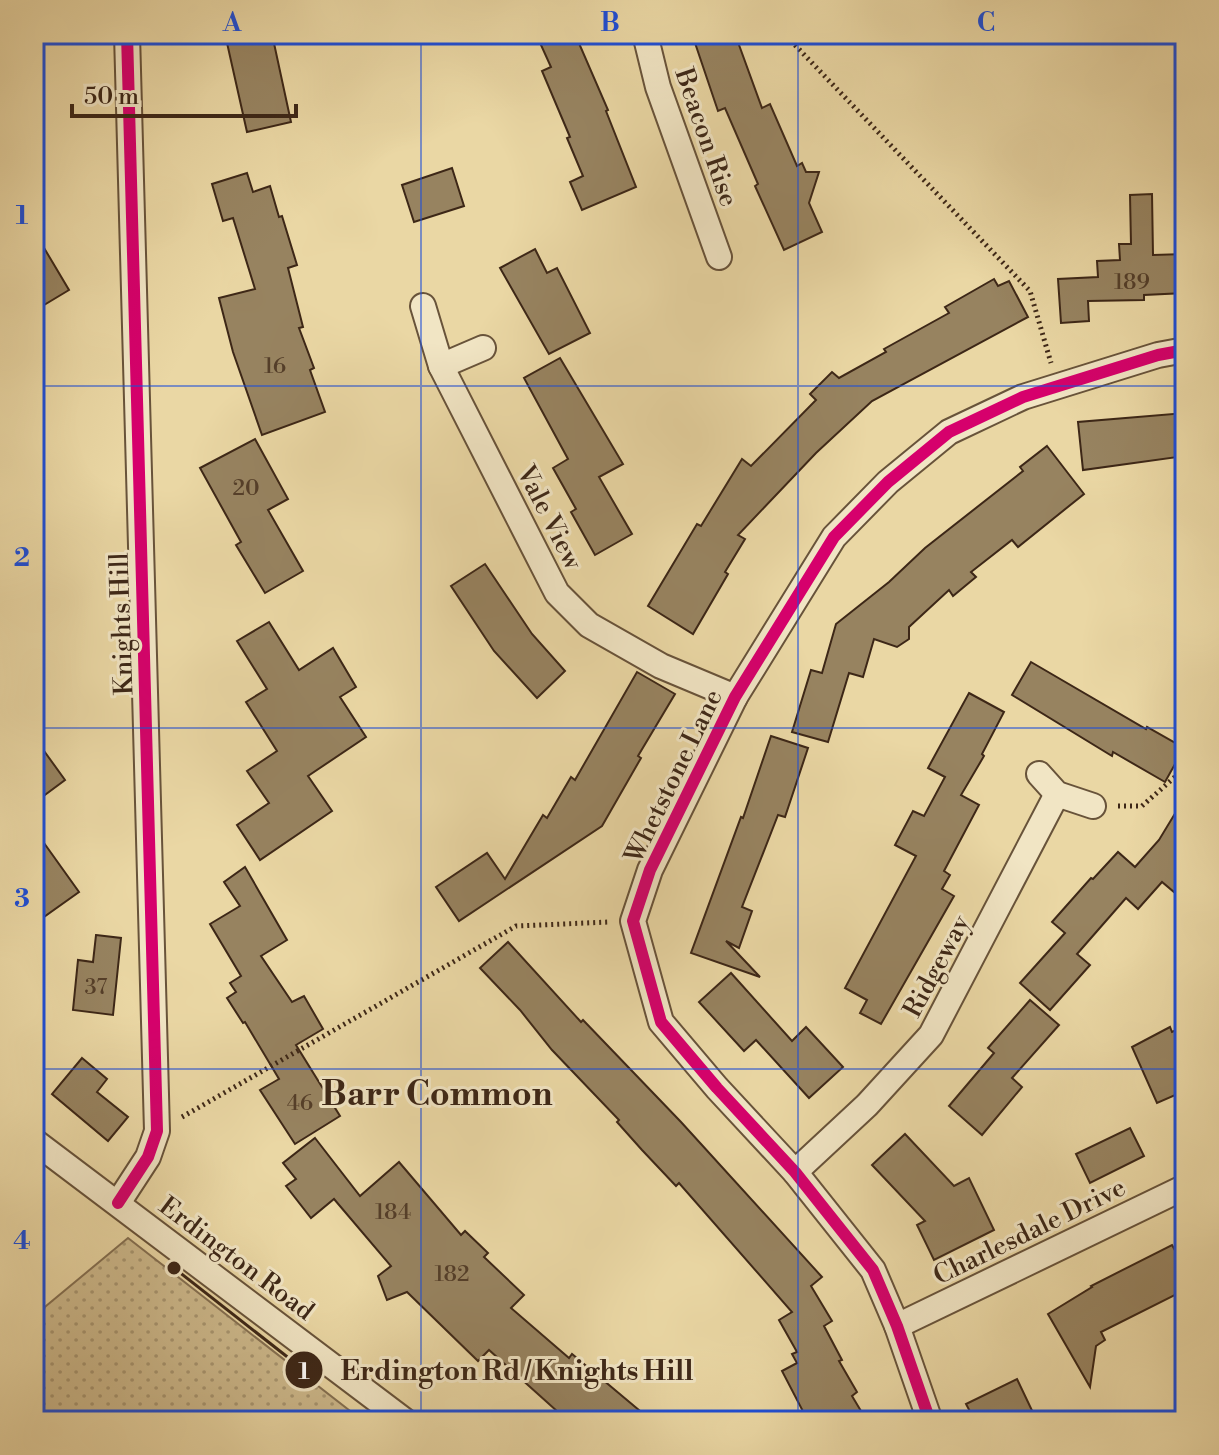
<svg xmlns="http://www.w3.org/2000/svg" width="1219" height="1455" viewBox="0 0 1219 1455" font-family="'Libre Bodoni',serif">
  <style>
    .grass { fill: url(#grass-dots); stroke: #857052; stroke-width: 2 }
    .building { fill: #978360; stroke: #3d2717; stroke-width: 2 }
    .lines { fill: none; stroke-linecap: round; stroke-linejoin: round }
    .minor-casing { stroke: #68533a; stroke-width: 28 }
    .path { stroke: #3d2717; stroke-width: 5; stroke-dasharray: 2 4; stroke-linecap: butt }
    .minor { stroke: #f1e5c4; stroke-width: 24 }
    .cycleway-casing { stroke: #f1e5c4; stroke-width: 17 }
    .cycleway { stroke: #d6006c; stroke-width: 12 }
    .grid { fill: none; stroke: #1d4ed8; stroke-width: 2; stroke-opacity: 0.55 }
    .labels { text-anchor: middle; stroke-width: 6; stroke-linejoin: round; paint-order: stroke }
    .number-label { font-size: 22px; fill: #543e29 }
    .street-label { font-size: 26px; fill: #3d2717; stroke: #f1e5c4 }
    .district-label { font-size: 34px; font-weight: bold; fill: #3d2717; stroke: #f1e5c4 }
    .leader { fill: none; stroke: #3d2717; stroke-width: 3 }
    .callout-dot { fill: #3d2717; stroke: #f1e5c4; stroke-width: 3 }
    .mark-label { font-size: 24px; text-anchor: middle; font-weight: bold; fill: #fff }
    .callout-label { font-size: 28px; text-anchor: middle; font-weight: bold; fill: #3d2717; stroke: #f1e5c4; stroke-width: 6; stroke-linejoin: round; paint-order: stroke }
    .neatline { fill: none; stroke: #1d4ed8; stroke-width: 3 }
    .grid-label { font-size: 26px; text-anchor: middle; font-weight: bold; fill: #1d4ed8 }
  </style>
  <defs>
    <pattern id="grass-dots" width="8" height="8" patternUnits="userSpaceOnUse" patternTransform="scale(2)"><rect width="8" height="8" fill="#cdb98c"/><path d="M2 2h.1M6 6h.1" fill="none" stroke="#a89671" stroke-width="1.8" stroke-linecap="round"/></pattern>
  </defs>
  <rect width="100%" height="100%" fill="#ead7a4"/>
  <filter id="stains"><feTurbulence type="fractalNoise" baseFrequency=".0025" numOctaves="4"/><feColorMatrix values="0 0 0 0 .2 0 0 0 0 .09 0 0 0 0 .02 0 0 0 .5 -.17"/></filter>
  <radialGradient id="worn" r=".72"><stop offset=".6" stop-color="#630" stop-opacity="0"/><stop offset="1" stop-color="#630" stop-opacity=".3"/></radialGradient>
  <polygon class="grass" points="128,1238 363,1421 34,1421 34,1316"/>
  <g class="building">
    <polygon points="225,34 272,34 291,122 247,132"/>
    <polygon points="536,34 575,34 608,110 606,111 636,187 582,210 570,182 583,176 567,138 570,137 542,71 551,67"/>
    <polygon points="692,34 735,34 762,108 770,104 797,166 802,163 806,172 819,172 809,203 822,232 784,250 755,186 758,184 725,108 718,111"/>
    <polygon points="452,168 464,206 414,222 402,185"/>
    <polygon points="247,173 253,192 270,186 279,217 282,216 297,265 288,268 303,327 299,328 314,368 310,370 325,412 262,435 233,352 219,298 255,289 233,218 223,221 212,184"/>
    <polygon points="1152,194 1153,255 1185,254 1185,293 1144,295 1144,300 1088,301 1089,321 1061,323 1058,279 1098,277 1097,261 1120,260 1119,244 1131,244 1130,195"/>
    <polygon points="34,231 69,290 34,311"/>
    <polygon points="535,249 547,273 557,268 590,333 549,354 500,268"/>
    <polygon points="994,279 998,286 1009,281 1028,317 872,401 816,453 738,535 745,539 725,572 728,574 693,634 648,606 697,524 701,526 742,459 751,466 816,400 810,394 832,372 839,378 886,352 884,349 949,313 945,307"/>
    <polygon points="560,358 623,464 599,477 632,534 595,555 571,512 576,509 553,468 568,459 524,378"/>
    <polygon points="1185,413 1185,456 1083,470 1078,422"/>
    <polygon points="255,439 288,499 268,510 303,571 265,593 236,545 241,542 200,468"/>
    <polygon points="1047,446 1084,494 1018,547 1012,540 971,572 976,577 953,596 949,590 909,627 909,639 897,647 874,639 863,677 849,673 828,742 792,732 811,670 822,673 836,624 889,582 925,548 1023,471 1020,467"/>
    <polygon points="485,564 532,634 565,671 537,698 494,651 451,586"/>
    <polygon points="269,622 299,670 333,648 356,687 340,697 366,737 308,776 332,811 260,860 237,825 269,803 247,771 277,751 246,702 267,689 237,641"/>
    <polygon points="1031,662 1146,729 1147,727 1184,748 1165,782 1113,752 1112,756 1012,695"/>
    <polygon points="637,672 675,694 638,756 641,758 602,826 459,921 436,887 487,853 505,879 543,815 547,818 571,777 575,780"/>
    <polygon points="969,693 1004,712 982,754 984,756 961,795 979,805 944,871 950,875 942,889 954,896 881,1024 860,1013 867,1000 845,988 916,856 895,845 913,811 924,816 945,777 928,768"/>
    <polygon points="771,736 808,748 785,817 778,815 742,907 752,911 739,948 726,941 760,977 691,953 741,817 743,818"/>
    <polygon points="34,737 65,780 34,803"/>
    <polygon points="1185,797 1185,880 1174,892 1162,882 1138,909 1126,898 1077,954 1090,965 1050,1010 1020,983 1065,933 1052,922 1091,878 1093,879 1118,852 1135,867 1159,840"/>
    <polygon points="34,829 79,892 34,924"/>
    <polygon points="245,867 287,940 261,956 292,1002 304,996 323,1029 296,1045 340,1116 295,1144 260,1090 279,1079 245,1022 243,1023 227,998 236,992 230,983 241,976 210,924 240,906 224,882"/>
    <polygon points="96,935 121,938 113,1015 73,1010 78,960 93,962"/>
    <polygon points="508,942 581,1022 583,1020 681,1122 822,1277 811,1286 832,1321 824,1326 842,1360 839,1361 857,1392 852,1396 867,1421 808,1421 782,1371 797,1363 792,1354 797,1352 779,1320 792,1312 679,1183 676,1186 642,1150 617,1122 619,1120 552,1050 520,1010 480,968"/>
    <polygon points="731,973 792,1041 806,1027 843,1067 809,1098 756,1040 744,1051 699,1002"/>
    <polygon points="1030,1000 1059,1025 1012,1078 1022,1087 982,1135 949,1106 994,1053 988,1048"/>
    <polygon points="1185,1026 1185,1081 1177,1084 1180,1093 1157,1103 1132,1047 1170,1027 1172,1032"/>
    <polygon points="82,1058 107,1079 97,1092 128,1117 108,1141 52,1094"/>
    <polygon points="1130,1128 1144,1156 1090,1183 1076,1154"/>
    <polygon points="905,1134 954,1186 969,1178 994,1230 934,1260 917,1225 925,1221 872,1165"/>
    <polygon points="315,1138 360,1196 399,1162 461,1235 465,1231 488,1253 484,1257 524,1295 511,1308 569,1358 572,1354 652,1421 568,1421 489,1350 478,1361 407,1292 387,1300 378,1276 391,1266 334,1199 311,1218 286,1186 296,1179 283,1163"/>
    <polygon points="1172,1245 1177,1254 1185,1250 1185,1290 1101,1332 1105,1340 1096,1346 1090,1387 1048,1314 1092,1287 1091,1286"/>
    <polygon points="1017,1379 1037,1421 975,1421 966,1404"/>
  </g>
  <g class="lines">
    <defs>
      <g id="minor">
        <polyline points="645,34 658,87 719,257"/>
        <polyline points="423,306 441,366 557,593 589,625 661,666 735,697"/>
        <polyline points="441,366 483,348"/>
        <polyline points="1039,774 1057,794 1093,806"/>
        <polyline points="34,1141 405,1421"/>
        <polyline points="795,1172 867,1105 931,1035 1057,794"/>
        <polyline points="118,1203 148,1157 157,1131 127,34"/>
        <polyline points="897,1326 1185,1187"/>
        <polyline points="930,1421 897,1326 873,1270 795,1172 717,1088 661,1022 633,921 650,870 735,697 834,537 888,482 949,432 1023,397 1158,355 1185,350"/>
      </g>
    </defs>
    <use href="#minor" class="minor-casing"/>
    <g class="path">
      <polyline points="791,34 793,43 1030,291 1051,363"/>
      <polyline points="1118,806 1142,806 1185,768"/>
      <polyline points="182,1117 516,926 609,922"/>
    </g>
    <use href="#minor" class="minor"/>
    <defs>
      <g id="cycleway">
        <polyline points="118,1203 148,1157 157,1131 127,34"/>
        <polyline points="930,1421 897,1326 873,1270 795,1172 717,1088 661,1022 633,921 650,870 735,697 834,537 888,482 949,432 1023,397 1158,355 1185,350"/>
      </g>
    </defs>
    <use href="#cycleway" class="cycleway-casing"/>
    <use href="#cycleway" class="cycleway"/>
  </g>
  <path class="grid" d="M421,34V1421M798,34V1421M34,386H1185M34,728H1185M34,1069H1185"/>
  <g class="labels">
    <g class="number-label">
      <text x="1132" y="289">189</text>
      <text x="275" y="373">16</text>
      <text x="246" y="495">20</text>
      <text x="96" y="994">37</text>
      <text x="300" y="1110">46</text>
      <text x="393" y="1219">184</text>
      <text x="452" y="1281">182</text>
    </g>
    <g class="street-label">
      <text transform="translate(707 137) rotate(71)" y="9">Beacon Rise</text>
      <text transform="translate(550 517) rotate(63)" y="9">Vale View</text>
      <text transform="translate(121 624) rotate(-92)" y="9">Knights Hill</text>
      <text transform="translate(673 776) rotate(-64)" y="9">Whetstone Lane</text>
      <text transform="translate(936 966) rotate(-62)" y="9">Ridgeway</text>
      <text transform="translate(1029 1231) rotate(-26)" y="9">Charlesdale Drive</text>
      <text transform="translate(237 1258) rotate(37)" y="9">Erdington Road</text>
    </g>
    <g class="district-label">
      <text x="437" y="1105">Barr Common</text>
    </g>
  </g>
  <path class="leader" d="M174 1268L304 1370"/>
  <g class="callout-dot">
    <circle cx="174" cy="1268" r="8"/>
    <circle cx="304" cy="1370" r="20"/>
  </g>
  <g class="mark-label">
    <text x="304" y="1379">1</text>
  </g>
  <g class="callout-label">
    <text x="517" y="1380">Erdington Rd / Knights Hill</text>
  </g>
  <rect width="1219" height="1455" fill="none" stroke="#ead7a4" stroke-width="88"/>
  <path d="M72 104v12h224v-12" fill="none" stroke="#3d2717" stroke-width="4"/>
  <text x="84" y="104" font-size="24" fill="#3d2717" stroke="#f1e5c4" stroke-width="6" paint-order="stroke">50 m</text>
  <rect x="44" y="44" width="1131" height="1367" class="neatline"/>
  <g class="grid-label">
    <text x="232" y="31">A</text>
    <text x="610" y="31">B</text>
    <text x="986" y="31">C</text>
    <text x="22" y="224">1</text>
    <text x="22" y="566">2</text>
    <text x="22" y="907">3</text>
    <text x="22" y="1249">4</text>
  </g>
  <rect width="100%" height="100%" filter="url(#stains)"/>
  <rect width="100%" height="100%" fill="url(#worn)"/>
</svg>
